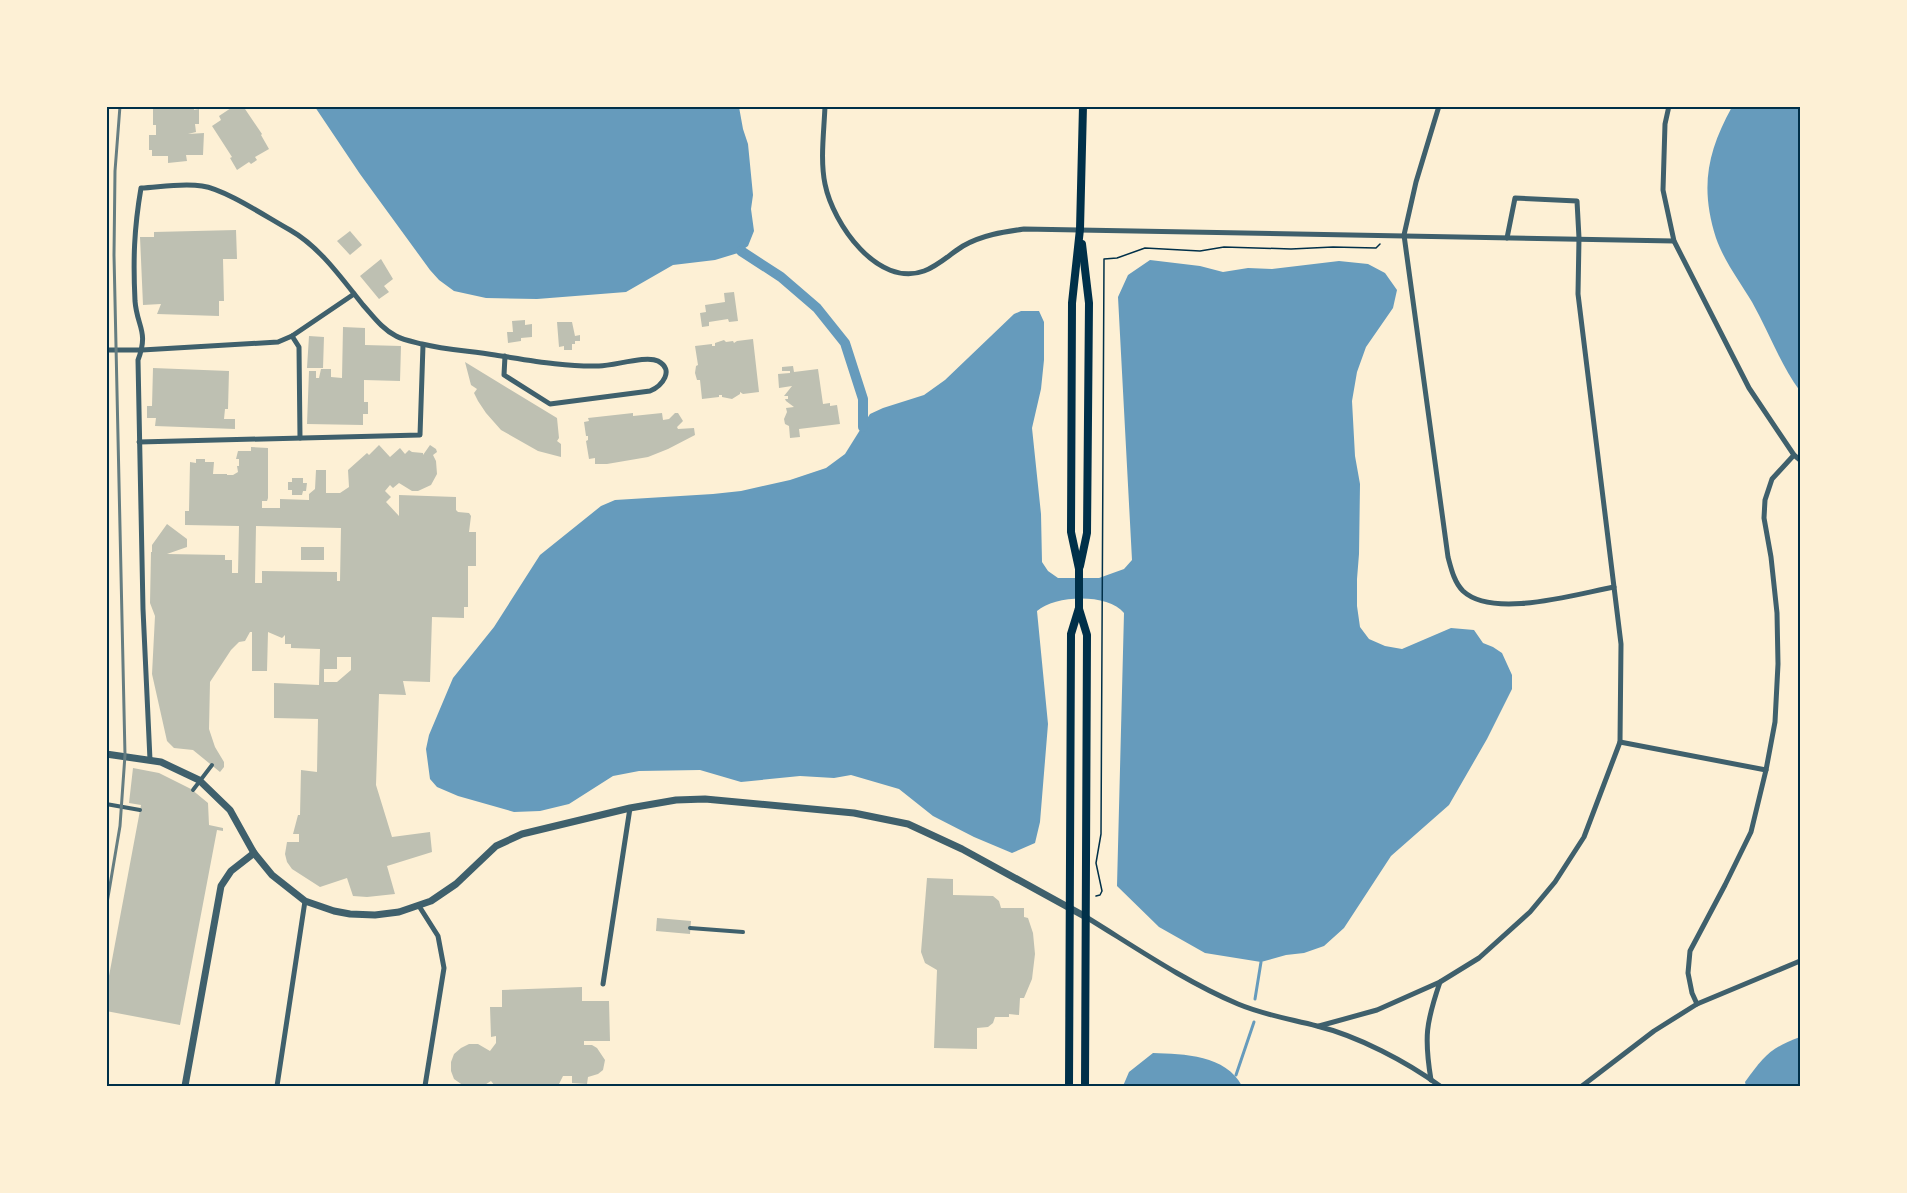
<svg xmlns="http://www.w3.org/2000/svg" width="1907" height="1193" viewBox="0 0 1907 1193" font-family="'Exo 2',sans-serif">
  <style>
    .water { fill: #669bbc }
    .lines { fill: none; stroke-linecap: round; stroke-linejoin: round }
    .stream { stroke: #669bbc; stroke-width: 3 }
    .canal { stroke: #669bbc; stroke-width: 10 }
    .building { fill: #bec0b2; fill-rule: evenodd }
    .path { stroke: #003049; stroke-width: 1.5 }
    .pedestrian { stroke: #3f606c; stroke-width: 4 }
    .minor { stroke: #3f606c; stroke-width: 5 }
    .tertiary { stroke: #3f606c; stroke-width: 7 }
    .primary { stroke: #003049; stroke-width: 8 }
    .rail { stroke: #657d81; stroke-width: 3 }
    .neatline { fill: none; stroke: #003049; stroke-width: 2 }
  </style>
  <rect width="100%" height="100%" fill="#fdf0d5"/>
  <g class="water">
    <polygon points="315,107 739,107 743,129 748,144 753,195 751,209 754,231 748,246 738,253 715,260 673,265 626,292 537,299 486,298 454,291 439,280 430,270 360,174"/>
    <path d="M1732,107H1800V391C1780,364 1769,332 1752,302C1740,282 1724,261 1716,238C1700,188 1707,152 1732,107Z"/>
    <path d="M1150,260L1200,266L1223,272L1248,268L1272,269L1339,261L1368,264L1385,273L1397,290L1393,308L1366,347L1357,372L1352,401L1355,456L1360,484L1359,554L1357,579V606L1360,627L1369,639L1385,646L1402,649L1451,628L1474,630L1483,643L1493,647L1502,653L1512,675V689L1487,739L1449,805L1391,856L1344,928L1324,946L1304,953L1286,955L1261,962L1205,953L1159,927L1117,886L1124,613C1108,593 1055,595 1037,611L1048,724L1040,822L1035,843L1012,853L974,837L933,816L899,789L851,775L834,778L800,776L741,782L700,770L639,771L613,776L569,804L540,811L514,812L458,796L437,787L430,779L426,749L429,735L453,678L494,627L540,555L601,506L615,500L713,494L741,491L790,480L826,468L845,454L870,414L883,408L924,395L945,380L1014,314L1021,311H1039L1044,322V360L1041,389L1032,428L1041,514L1042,562L1048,571L1058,578H1099L1124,569L1132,560L1118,297L1128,275Z"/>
    <path d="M1800,1037V1086H1746L1745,1082C1764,1056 1770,1048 1800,1037Z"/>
    <path d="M1153,1053C1184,1054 1226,1055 1242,1086H1123L1129,1072Z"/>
  </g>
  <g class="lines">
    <g class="stream">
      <polyline points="1255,999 1261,962"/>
      <polyline points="1236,1075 1254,1022"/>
    </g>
    <polyline class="canal" points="741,251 781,277 817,308 845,343 863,399 863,427"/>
  </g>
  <g class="building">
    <polygon points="153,106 194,106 194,110 199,109 199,124 195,124 196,132 188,134 204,133 203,155 186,155 187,161 168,163 168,156 152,156 152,150 149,150 149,135 156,135 156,125 153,125"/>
    <polygon points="234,106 243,106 262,134 261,135 269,149 255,157 257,160 251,164 249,162 237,170 230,158 232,157 212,126 221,120 219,116"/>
    <polygon points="236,230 237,259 223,259 224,301 219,301 219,316 157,314 161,304 143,305 140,237 154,237 154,232"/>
    <polygon points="350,231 362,245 350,255 337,241"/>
    <polygon points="381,259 393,279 384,286 389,292 379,299 360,276"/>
    <polygon points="734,292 738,321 729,322 728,319 709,322 709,326 702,327 700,313 706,312 705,305 725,302 724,293"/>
    <polygon points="525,320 525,325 532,324 532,337 521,338 521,341 508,343 507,332 513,332 512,321"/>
    <polygon points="557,322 572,322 575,336 580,335 580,341 575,341 575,344 572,344 572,350 564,350 564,346 559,347"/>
    <polygon points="343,327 365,328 365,345 401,346 400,381 364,380 364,402 368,402 368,414 363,414 363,425 307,424 309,371 316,371 316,378 319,378 321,369 331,369 331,377 342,378"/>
    <polygon points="309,336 324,337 323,368 307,368"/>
    <polygon points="753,339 759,392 743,394 740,392 740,394 732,399 722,397 722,395 719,395 719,397 702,399 700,380 697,380 695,373 696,366 698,365 695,346 712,344 712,346 715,346 715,343 724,340 726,342 733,341 734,343 737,341"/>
    <polygon points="465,362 557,418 559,438 557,441 561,444 561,457 538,451 501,430 486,413 478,401 474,393 477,389 471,385"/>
    <polygon points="793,366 794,372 818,369 823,404 830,403 830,406 837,405 840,424 799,429 800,437 790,438 789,426 785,424 784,419 787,412 786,408 794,407 786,401 785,399 788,399 788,396 784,396 792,386 779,388 778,374 790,373 790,371 782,371 782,367"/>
    <polygon points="153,368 229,371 228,409 225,409 224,419 235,419 235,429 155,426 156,418 147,418 147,406 152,406"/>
    <polygon points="633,413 633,416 662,413 663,420 669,419 675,413 678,413 683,421 677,427 678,429 694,428 695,435 668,449 648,457 607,464 595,464 595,458 589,459 586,441 588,440 588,436 586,436 584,422 589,421 588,418"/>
    <path d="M379,445L390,457L400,448L405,454L409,450L412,452L423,453V455L430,445L436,449L437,452L433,455L436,461L437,474L431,485L418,491H412L399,483L393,488L390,485L385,491L391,497L386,502L399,516V495L456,497V510L458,512L469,513L471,516L469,532H476V566H468V607H464V618L432,617L430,682L403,681L406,695L379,694L376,785L392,837L430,832L432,852L387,866L395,894L367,897L353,896L347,878L320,887L292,869L287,862L285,854L287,842H299V834H293L298,815H300L301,770L317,772L318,719L274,718V683L319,685L320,649L291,648V644H285V635L282,638L268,632L267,671H252V632H250L245,641L239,642L231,650L210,682L209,729L215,747L224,762V767L220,772L193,750L174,748L167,741L152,674L155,616L150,603L151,552H152V545L167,524L187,539V547L167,554L225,555V560H232V573H238L239,526L185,525V511H189L190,462L196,463V459H205V462H214L213,474H227V475H233L238,472L237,466H239V459H236L238,451H251V447L268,448V498L267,501H262V508H280V499L309,500V494L315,489L316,470H326V493H340L349,487L348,470L367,453L369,455ZM256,526L341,528L340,581H337V572L262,571V583H255ZM337,657H351V670L337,682H324V669H337Z"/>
    <polygon points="292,478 303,478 303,483 307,483 306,491 303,491 302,495 292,495 292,490 288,490 288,482 292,482"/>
    <rect x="301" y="547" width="23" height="13"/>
    <polygon points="133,768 159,773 191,789 208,803 209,825 223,828 223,831 217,830 180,1025 106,1011 106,992 141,805 129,803"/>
    <polygon points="927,878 953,879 953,895 993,896 999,901 1001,908 1024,908 1024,917 1028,918 1033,933 1035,954 1032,979 1024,998 1020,998 1019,1015 1009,1014 1009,1017 995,1017 993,1023 988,1027 977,1028 977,1049 934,1048 937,970 925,963 921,952"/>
    <polygon points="657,918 691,921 690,934 656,931"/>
    <polygon points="582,987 582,1001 609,1001 610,1041 584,1041 584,1045 592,1045 597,1048 605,1060 603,1070 598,1074 588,1077 587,1084 572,1083 572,1076 563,1076 558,1086 495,1086 491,1081 483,1086 464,1086 454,1079 451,1071 451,1062 454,1054 461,1048 469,1044 478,1044 490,1051 496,1043 496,1036 491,1037 490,1007 502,1007 502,990"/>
  </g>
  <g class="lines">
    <polyline class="path" points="1096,896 1100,895 1102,891 1096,863 1101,834 1104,259 1117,258 1145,248 1200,251 1224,247 1291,249 1333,247 1376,248 1380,244"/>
    <g class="pedestrian">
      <polyline points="193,790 212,765"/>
      <polyline points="106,804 140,810"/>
      <polyline points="690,928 743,932"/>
    </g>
    <g class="minor">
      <path d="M825,106C824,132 820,160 825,184C833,224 878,288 924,271C938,266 950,254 963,246C982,235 1003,232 1024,229L1674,241"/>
      <path d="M1439,106L1416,182L1404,235L1448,557C1451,568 1454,582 1463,591C1493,619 1576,594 1614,587"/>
      <polyline points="1669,106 1665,124 1663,190 1674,241 1749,388 1794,455 1800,460"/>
      <polyline points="292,336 299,347 300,438"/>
      <polyline points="106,350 142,350 278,342 292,336 354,294"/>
      <polyline points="139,442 420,435 423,345"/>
      <polyline points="1620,742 1766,770"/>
      <path d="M150,760L143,609L138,360C149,331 137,327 135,301C133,260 134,229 141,188C160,187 182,183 202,186C225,189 268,218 290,230C320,247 342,279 363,305C373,316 382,329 396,336C403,340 414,342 422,344C446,350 471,351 495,355C528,360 565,367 599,366C614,366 646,355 658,361C675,370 662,386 650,391L550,404L504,375L505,356"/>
      <polyline points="419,906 438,936 444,968 425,1086"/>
      <path d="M1086,917C1135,947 1184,981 1238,1004C1264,1015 1290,1019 1317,1026C1358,1036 1407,1062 1440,1086"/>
      <polyline points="603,984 630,808"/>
      <polyline points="1697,1004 1692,993 1688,973 1690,951 1725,885 1751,832 1766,770 1775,722 1778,664 1777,613 1771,557 1764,518 1765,500 1772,479 1794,455"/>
      <polyline points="1319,1026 1377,1010 1440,982 1479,958 1530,912 1555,882 1584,837 1620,742 1621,644 1578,294 1579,238 1577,201 1515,198 1507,238"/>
      <path d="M1431,1080C1424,1037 1426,1023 1440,982"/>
      <polyline points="277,1086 305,901"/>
      <polyline points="1582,1086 1654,1031 1697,1004 1800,961"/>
    </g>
    <g class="tertiary">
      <polyline points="106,754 161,762 199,780 230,810 254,853 272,875 305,901 334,911 350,914 375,915 399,912 431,901 456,884 496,846 522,834 630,808 676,800 705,799 854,813 908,824 962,849 1086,917"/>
      <polyline points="185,1086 221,886 231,871 254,853"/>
    </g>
    <g class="primary">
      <polyline points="1080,566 1087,533 1089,303 1082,244"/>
      <polyline points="1079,609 1087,635 1085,1086"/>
      <polyline points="1069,1086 1071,634 1079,608 1079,569 1071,532 1072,303 1080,229 1083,106"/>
    </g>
    <polyline class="rail" points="106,909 120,826 125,755 114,255 115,171 120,106"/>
  </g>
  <rect width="1907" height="1193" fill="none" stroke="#fdf0d5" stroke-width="216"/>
  <rect x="108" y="108" width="1691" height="977" class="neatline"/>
</svg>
